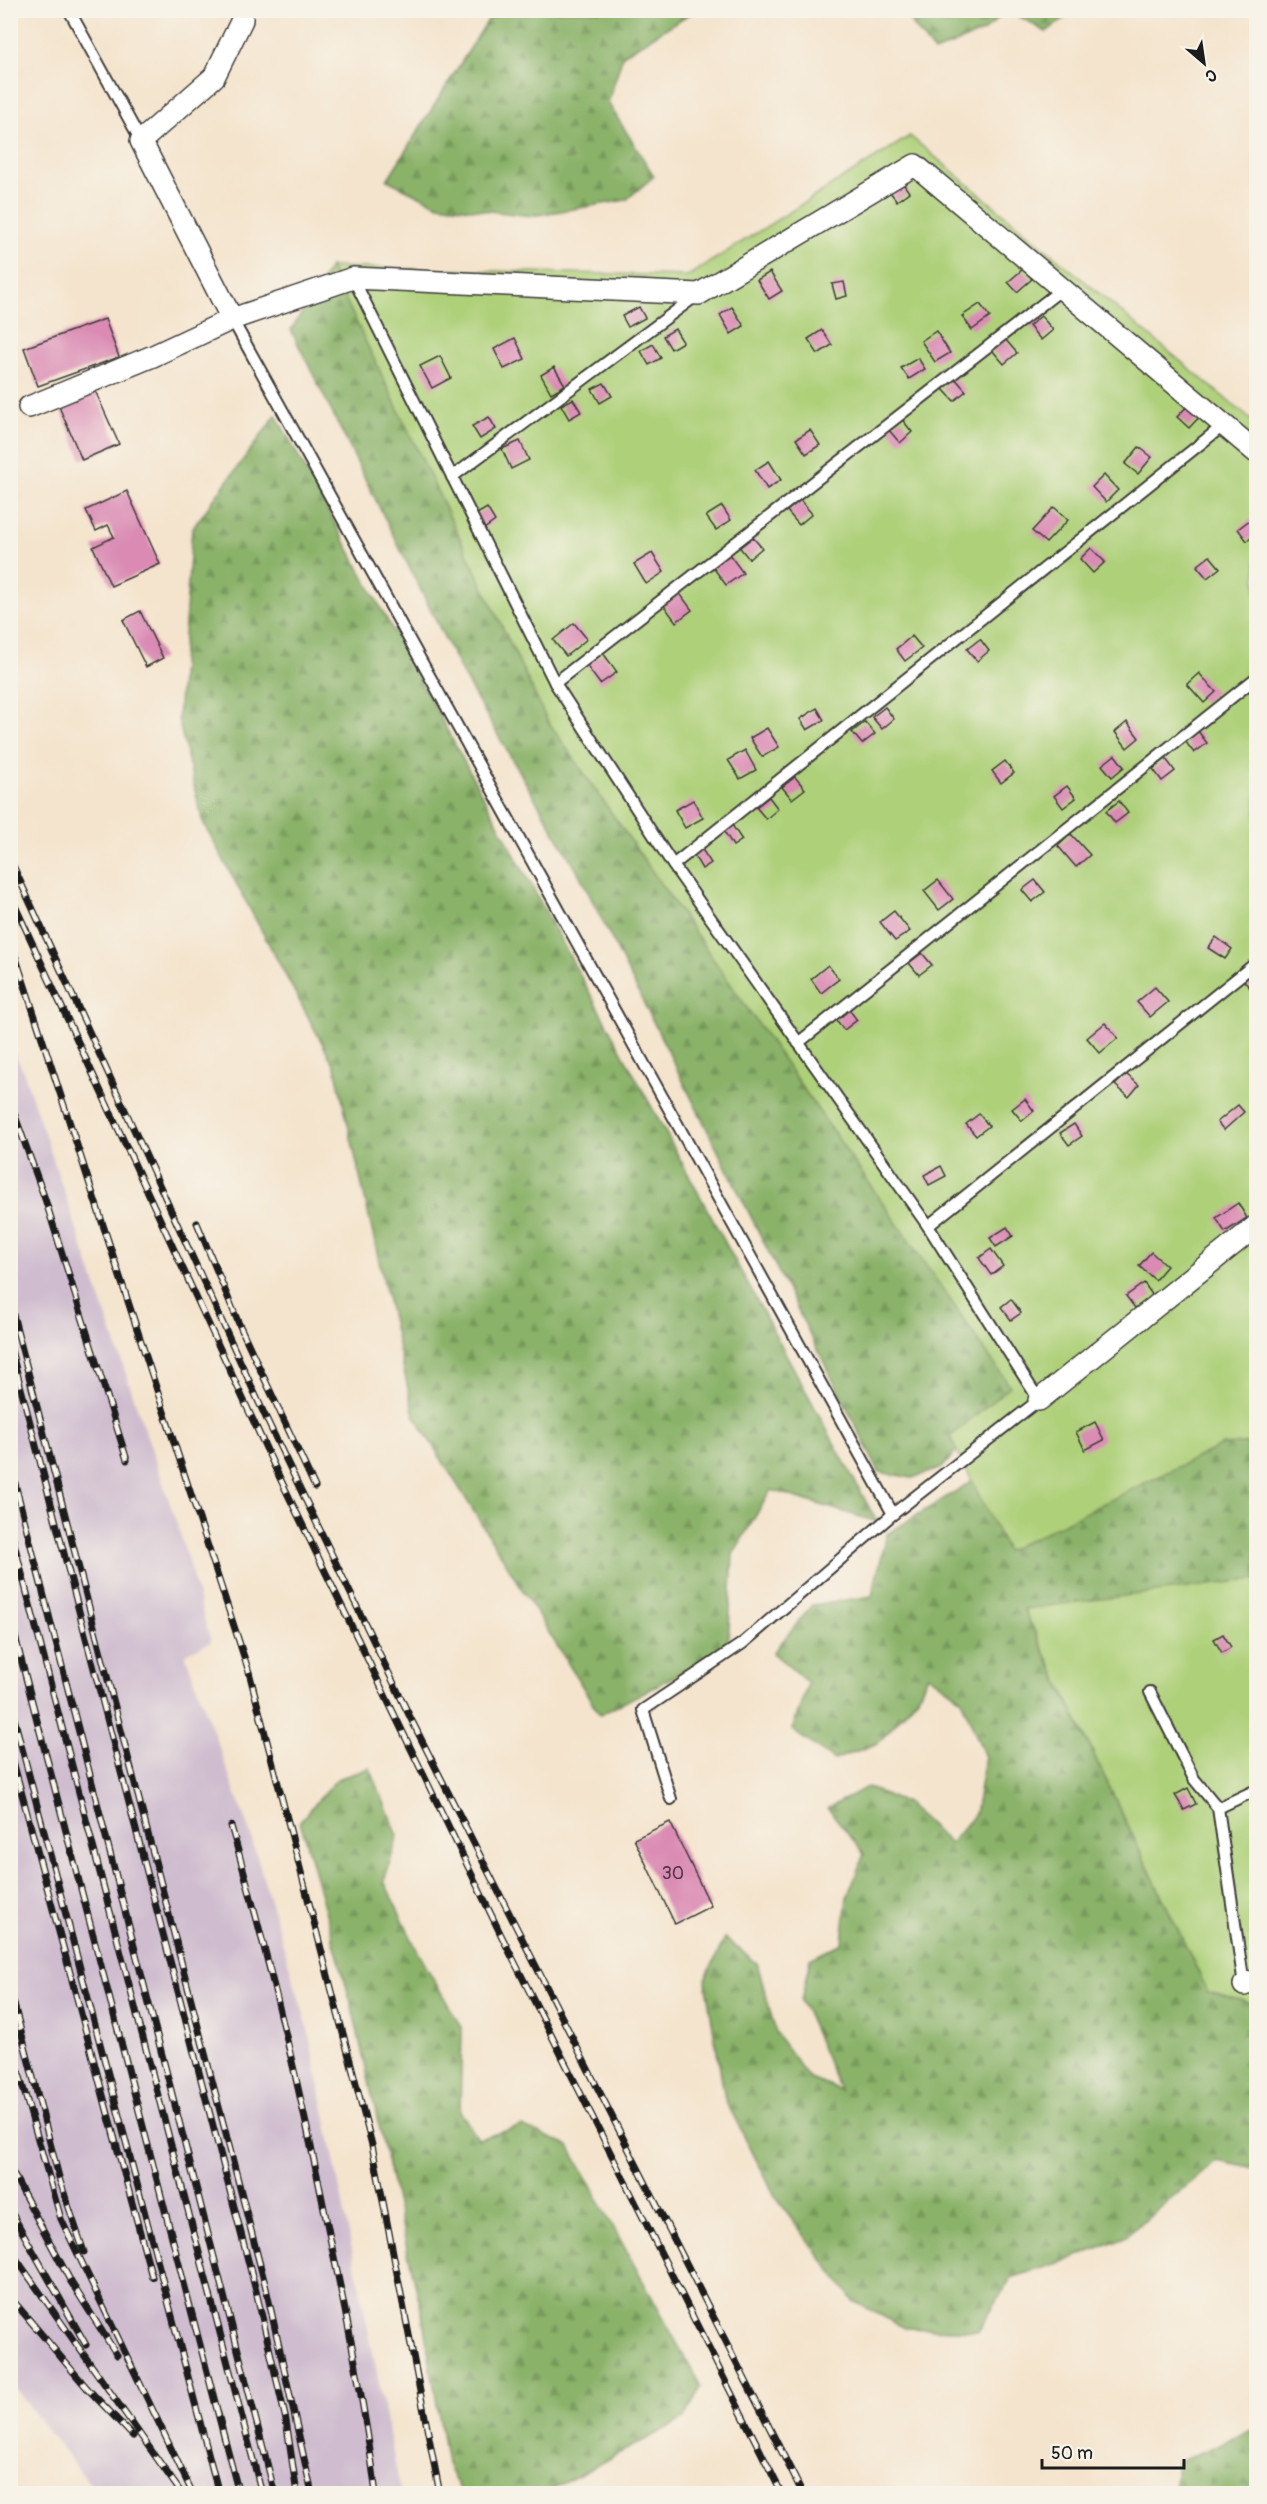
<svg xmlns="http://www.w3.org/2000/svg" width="1267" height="2504" viewBox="0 0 1267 2504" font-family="Pangolin,sans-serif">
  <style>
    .railway { fill: #cfbdcf }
    .forest { fill: url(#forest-firs); stroke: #536742; stroke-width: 1.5 }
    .green { fill: #aed079; stroke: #65764a; stroke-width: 1.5 }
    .building { fill: #da8ab3 }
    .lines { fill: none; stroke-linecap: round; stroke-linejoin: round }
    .service-casing { stroke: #3c3a37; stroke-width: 14 }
    .minor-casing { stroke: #3c3a37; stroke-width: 24 }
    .service { stroke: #fff; stroke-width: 10 }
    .minor { stroke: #fff; stroke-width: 21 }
    .rail-casing { stroke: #1c1c1c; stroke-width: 7 }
    .rail { stroke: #f7f3e8; stroke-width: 4.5; stroke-dasharray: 14; stroke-linecap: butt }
    .labels { text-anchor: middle; stroke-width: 5; stroke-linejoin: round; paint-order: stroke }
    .number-label { font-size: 18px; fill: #4c3842 }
  </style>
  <defs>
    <pattern id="forest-firs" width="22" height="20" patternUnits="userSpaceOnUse" patternTransform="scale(1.5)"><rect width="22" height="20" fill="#8ab269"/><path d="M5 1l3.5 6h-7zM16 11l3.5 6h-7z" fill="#76985a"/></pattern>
  </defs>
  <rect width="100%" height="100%" fill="#f7f3e8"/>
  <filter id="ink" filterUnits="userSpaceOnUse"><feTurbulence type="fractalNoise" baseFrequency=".0167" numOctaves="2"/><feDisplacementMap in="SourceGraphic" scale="12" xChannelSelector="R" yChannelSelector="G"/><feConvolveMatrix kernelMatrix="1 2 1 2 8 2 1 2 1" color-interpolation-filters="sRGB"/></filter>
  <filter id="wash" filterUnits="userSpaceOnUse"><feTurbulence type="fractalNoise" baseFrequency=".008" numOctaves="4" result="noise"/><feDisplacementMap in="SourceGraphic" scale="24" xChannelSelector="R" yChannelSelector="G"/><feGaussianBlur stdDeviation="1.35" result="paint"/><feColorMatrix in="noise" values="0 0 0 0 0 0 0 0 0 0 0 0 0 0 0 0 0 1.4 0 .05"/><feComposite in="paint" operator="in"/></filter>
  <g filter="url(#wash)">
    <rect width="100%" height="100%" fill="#f4e4cd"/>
    <polygon class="railway" points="10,1043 23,1071 180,1533 211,1642 185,1654 249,1830 307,2025 401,2493 97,2493 11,2383"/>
    <g class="forest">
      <polygon points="505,11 694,11 623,55 608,103 654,176 626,200 532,216 438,205 387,180 488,20"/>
      <polygon points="902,11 1006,11 984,31 934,52"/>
      <polygon points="1010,11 1061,11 1066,17 1046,32"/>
      <polygon points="330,267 547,720 1010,1386 942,1468 912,1478 879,1472 578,872 464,677 291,330"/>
      <polygon points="276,415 877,1522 771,1490 733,1554 728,1648 600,1715 414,1415 335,1067 202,820 178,718 192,529"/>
      <polygon points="1256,1443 1256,1579 1024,1610 1208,1992 1256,2004 1256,2169 1217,2161 1125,2237 1068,2260 1011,2278 978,2331 905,2328 853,2301 775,2196 725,2099 705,1980 725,1938 757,1963 776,2033 808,2077 840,2090 801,2001 810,1959 842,1943 847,1897 864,1854 828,1808 867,1787 908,1804 950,1844 975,1814 985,1757 961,1699 928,1675 918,1697 878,1743 834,1760 792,1730 808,1683 773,1653 812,1605 872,1596 887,1534 972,1481 1008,1550 1222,1445"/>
      <polygon points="370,1768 398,1836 384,1881 417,1950 462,2029 460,2111 478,2139 522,2126 569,2146 701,2387 684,2419 545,2493 462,2493 447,2464 422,2314 351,2003 300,1821 337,1779"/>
      <polygon points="1256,2428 1256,2493 1174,2493 1177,2463"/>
    </g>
    <g class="green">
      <polygon points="910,136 1256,424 1256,1443 1222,1445 1007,1551 950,1437 1010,1386 547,720 330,267 688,276"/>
      <polygon points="1256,1579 1256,2004 1208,1992 1024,1609"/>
    </g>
    <g id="blocks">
      <g class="building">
        <polygon points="902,182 909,192 897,201 890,192"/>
        <polygon points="1023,269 1032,279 1017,292 1008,282"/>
        <polygon points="770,272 782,291 769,299 757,280"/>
        <polygon points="844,282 847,296 836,299 832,284"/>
        <polygon points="980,304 990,317 972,330 962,316"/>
        <polygon points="639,307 645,318 628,327 622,316"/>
        <polygon points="732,307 744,326 731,334 720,315"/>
        <polygon points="1041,316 1053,330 1041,340 1029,326"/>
        <polygon points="105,319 119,357 38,386 24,348"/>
        <polygon points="675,329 683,342 671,349 663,336"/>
        <polygon points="822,330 832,345 818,354 808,339"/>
        <polygon points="936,331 950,353 935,362 921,341"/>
        <polygon points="515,338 525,359 504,369 494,349"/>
        <polygon points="1005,339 1017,353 1004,364 992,350"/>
        <polygon points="653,344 661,358 649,365 641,351"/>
        <polygon points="440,356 451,378 432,388 420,366"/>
        <polygon points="918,358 925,369 909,379 901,368"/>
        <polygon points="554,367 565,385 551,393 541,375"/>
        <polygon points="954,377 966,391 954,401 942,388"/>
        <polygon points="604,383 612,396 600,403 592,389"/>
        <polygon points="93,386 119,444 82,460 57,402"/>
        <polygon points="573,399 581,412 569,419 561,405"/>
        <polygon points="1192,401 1204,412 1189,428 1177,417"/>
        <polygon points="489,417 496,429 480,439 472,426"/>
        <polygon points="901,418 912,432 900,443 888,429"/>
        <polygon points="810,430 820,445 806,454 796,439"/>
        <polygon points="520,441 529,460 511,469 502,449"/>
        <polygon points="1139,447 1152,457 1138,474 1125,464"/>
        <polygon points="769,461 781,480 767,489 755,470"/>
        <polygon points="1104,475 1118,490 1106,502 1092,487"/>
        <polygon points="127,491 160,564 111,586 93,547 114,537 108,525 96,531 86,510"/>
        <polygon points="800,500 812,514 799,525 787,511"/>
        <polygon points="722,506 731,520 716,530 706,516"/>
        <polygon points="1054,507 1068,520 1046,543 1032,531"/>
        <polygon points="487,508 495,521 484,529 475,515"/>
        <polygon points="1251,519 1256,526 1256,534 1247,541 1238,529"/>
        <polygon points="750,534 762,548 749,559 737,544"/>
        <polygon points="1091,548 1105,562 1093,573 1080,559"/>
        <polygon points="652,553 664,572 646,584 634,564"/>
        <polygon points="729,554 743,573 726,585 712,566"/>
        <polygon points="1210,556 1220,568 1207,578 1197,566"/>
        <polygon points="678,591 692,610 676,622 662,603"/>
        <polygon points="140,611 163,658 146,667 123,620"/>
        <polygon points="574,623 587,639 566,656 553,640"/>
        <polygon points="912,636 922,648 905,661 896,649"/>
        <polygon points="980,639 989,651 977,661 967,649"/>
        <polygon points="603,653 617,672 600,684 586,665"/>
        <polygon points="1199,673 1216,692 1204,703 1187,684"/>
        <polygon points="885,707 894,719 882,729 872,717"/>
        <polygon points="817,708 824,720 807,730 800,719"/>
        <polygon points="865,722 875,734 862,744 852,732"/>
        <polygon points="1127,722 1139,738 1127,748 1115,732"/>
        <polygon points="767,728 779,747 762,757 750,738"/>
        <polygon points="1198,731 1207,743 1194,753 1185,741"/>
        <polygon points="745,750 756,770 740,779 728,760"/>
        <polygon points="1115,755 1124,767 1112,777 1102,765"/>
        <polygon points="1166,759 1175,771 1162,781 1153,769"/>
        <polygon points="1005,761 1014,773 1001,783 992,771"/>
        <polygon points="795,777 805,789 792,799 782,787"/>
        <polygon points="1067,786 1076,798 1063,808 1054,796"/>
        <polygon points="769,797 778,809 766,819 756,807"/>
        <polygon points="693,800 703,818 685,828 675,810"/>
        <polygon points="1119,801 1128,813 1115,823 1106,811"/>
        <polygon points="732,825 742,840 733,846 724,831"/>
        <polygon points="1071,834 1090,855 1076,867 1058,846"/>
        <polygon points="701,848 711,863 702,869 693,854"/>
        <polygon points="938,880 953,899 939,910 924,891"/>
        <polygon points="1035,880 1045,892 1032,902 1022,890"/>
        <polygon points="894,911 910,931 895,941 880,922"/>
        <polygon points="1216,937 1232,949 1225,959 1208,948"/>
        <polygon points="922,953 932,965 919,975 909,963"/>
        <polygon points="828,965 839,979 821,993 811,979"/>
        <polygon points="1251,974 1256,980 1256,995 1244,981"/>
        <polygon points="1155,987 1168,1002 1150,1017 1137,1002"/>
        <polygon points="848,1008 857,1020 844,1030 835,1018"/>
        <polygon points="1105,1023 1118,1038 1100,1053 1087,1038"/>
        <polygon points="1126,1074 1139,1085 1129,1097 1115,1085"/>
        <polygon points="1025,1099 1034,1111 1022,1121 1012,1109"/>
        <polygon points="1238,1105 1244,1112 1224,1130 1217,1122"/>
        <polygon points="979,1114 989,1126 976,1136 966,1124"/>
        <polygon points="1074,1124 1082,1136 1069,1145 1060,1133"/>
        <polygon points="941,1166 946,1176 929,1185 924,1175"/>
        <polygon points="1238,1203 1247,1218 1225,1232 1216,1218"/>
        <polygon points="1007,1227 1013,1236 996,1247 990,1238"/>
        <polygon points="991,1249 1003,1266 991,1275 979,1258"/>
        <polygon points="1151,1252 1167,1266 1155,1280 1139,1266"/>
        <polygon points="1144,1283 1153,1296 1135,1308 1126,1296"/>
        <polygon points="1011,1299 1021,1313 1011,1320 1001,1307"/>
        <polygon points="1095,1422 1104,1440 1085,1450 1076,1432"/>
        <polygon points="1223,1634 1231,1647 1222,1653 1214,1639"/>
        <polygon points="1188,1788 1196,1804 1184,1810 1175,1795"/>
        <polygon points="670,1822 711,1906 675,1924 634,1839"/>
      </g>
    </g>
  </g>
  <g filter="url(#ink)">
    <use href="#blocks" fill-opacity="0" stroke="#3c3a37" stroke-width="1.5"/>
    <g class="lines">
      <defs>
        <g id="service">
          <polyline points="69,10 141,141"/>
          <polyline points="353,278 555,683 673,865 928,1226 1039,1400 893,1514 743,1643 643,1710 671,1799"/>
          <polyline points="232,319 893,1514"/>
          <polyline points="452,477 696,296"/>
          <polyline points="555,683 1062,289"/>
          <polyline points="673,865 1224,425"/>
          <polyline points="798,1043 1256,678"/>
          <polyline points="928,1226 1256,963"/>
          <polyline points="1150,1692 1194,1779 1218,1808 1244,1985"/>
          <polyline points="1218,1808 1256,1790"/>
        </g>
        <g id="minor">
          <polyline points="232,319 141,141 214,77 242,20 242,10"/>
          <polyline points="29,407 153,356 232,319 353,278 699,294 915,165 1256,452"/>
          <polyline points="1039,1400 1256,1226"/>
          <polyline points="1244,1985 1256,1980"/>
        </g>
      </defs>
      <use href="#service" class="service-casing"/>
      <use href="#minor" class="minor-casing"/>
      <use href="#service" class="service"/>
      <use href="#minor" class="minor"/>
      <defs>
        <g id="rail">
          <polyline points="10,859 267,1420 411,1719 803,2494"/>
          <polyline points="10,895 277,1472 502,1937 782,2494"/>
          <polyline points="10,940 249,1672 372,2145 440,2494"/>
          <polyline points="10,1102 45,1199 127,1460"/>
          <polyline points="197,1223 239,1324 315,1487"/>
          <polyline points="10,1303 266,2288 312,2494"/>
          <polyline points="10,1346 256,2291 286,2420 297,2494"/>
          <polyline points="10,1464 275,2494"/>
          <polyline points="10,1528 262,2494"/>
          <polyline points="10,1617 239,2494"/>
          <polyline points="10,1703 219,2494"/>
          <polyline points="10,1750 152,2277"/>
          <path d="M231,1826C271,1964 302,2098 330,2238C348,2323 365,2407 376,2494"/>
          <polyline points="10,1989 60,2181 84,2252"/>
          <polyline points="10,2042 61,2219 193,2494"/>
          <polyline points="10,2168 71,2282 117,2355"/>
          <polyline points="10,2210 86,2345"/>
          <polyline points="10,2250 182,2494"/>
          <polyline points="10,2297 87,2388 133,2436"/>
        </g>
      </defs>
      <use href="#rail" class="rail-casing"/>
      <use href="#rail" class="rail"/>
    </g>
  </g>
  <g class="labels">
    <g class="number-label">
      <text x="673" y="1879">30</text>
    </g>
  </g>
  <rect width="1267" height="2504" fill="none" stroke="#f7f3e8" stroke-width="36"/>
  <g transform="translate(1204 63) rotate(151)" stroke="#f7f3e8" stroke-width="4.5" paint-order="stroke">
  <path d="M0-4.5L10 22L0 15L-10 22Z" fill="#1c1c1c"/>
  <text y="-9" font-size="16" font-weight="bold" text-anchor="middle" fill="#1c1c1c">С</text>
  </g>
  <path d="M1042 2459v9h142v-9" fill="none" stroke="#1c1c1c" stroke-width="3"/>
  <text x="1051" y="2459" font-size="18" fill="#1c1c1c" stroke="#f7f3e8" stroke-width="4.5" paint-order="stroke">50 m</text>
</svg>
